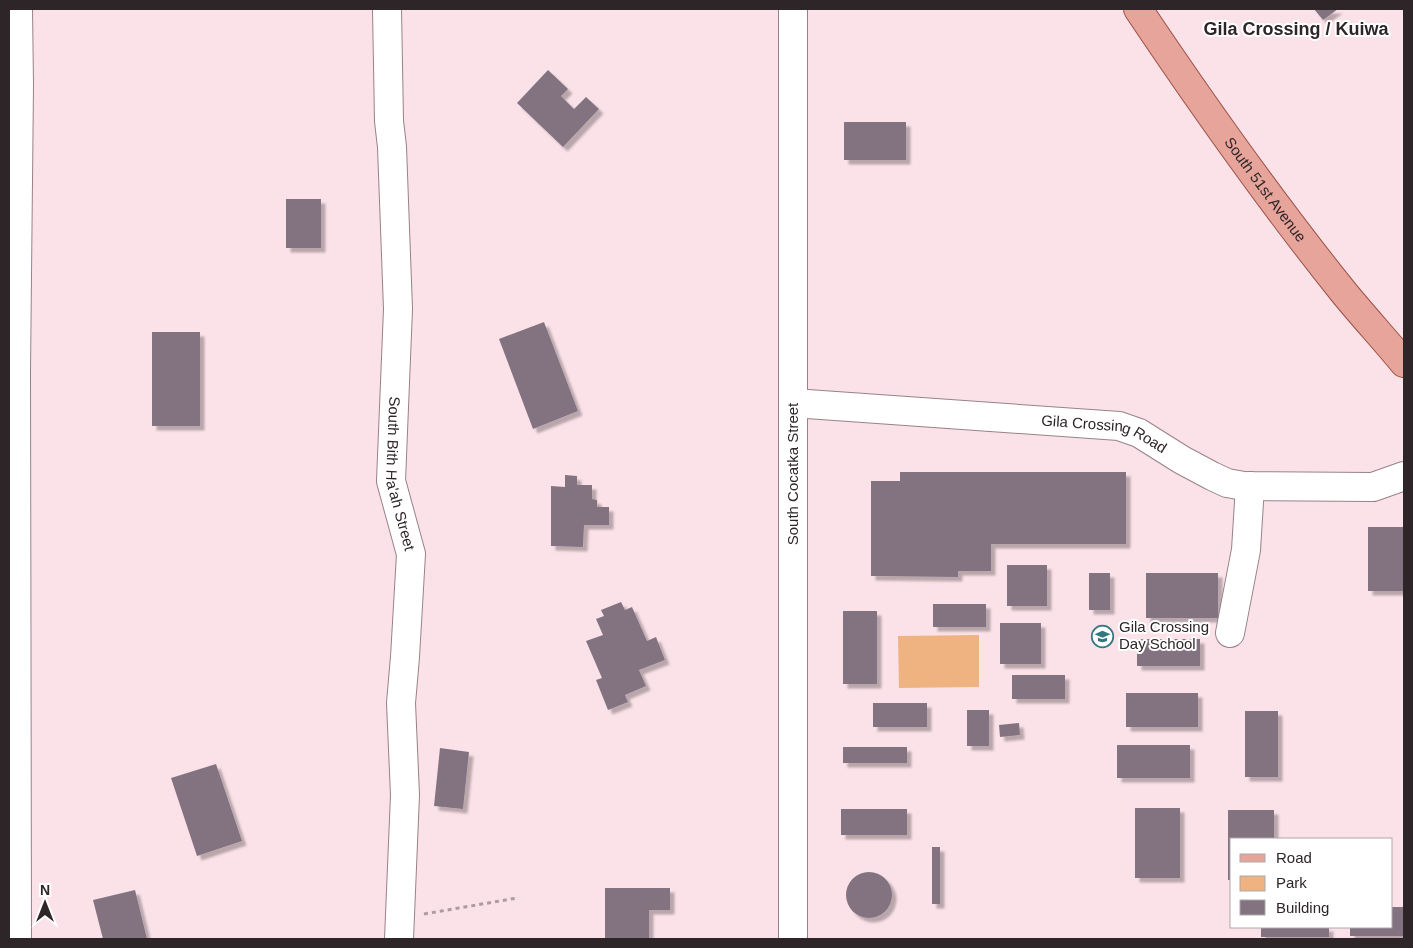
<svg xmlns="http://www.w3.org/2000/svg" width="1413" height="948" viewBox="0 0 1413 948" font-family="Helvetica,sans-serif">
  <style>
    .green { fill: #eeb380 }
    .building { fill: #837381; filter: url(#shadow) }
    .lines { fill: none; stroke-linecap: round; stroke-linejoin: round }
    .minor-casing { stroke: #988288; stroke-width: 30 }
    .major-casing { stroke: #9b5046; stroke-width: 30 }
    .path { stroke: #ae9ba1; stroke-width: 3; stroke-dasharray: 4 4; stroke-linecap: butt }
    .minor { stroke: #fff; stroke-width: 28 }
    .major { stroke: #e6a49a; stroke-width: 28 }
    .labels { text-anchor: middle; stroke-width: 4; stroke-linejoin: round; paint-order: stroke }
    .street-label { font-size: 15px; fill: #2e2528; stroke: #fff }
    .poi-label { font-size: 15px; fill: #2e2528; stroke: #fff; text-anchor: start }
    .quarter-label { font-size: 18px; font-weight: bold; fill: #2e2528; stroke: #fff }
  </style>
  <defs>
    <filter id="shadow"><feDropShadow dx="4.5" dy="4.5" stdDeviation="1" flood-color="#0004"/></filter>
  </defs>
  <rect width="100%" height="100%" fill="#fbe2e9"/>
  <polygon class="green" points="979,635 979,687 899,688 898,636"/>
  <g class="building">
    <polygon points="1314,9 1338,9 1323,20"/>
    <polygon points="548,70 568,89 561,96 574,109 586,97 599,109 563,147 517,103"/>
    <rect x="844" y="122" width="62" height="38"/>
    <rect x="286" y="199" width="35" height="49"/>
    <polygon points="544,322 578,411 533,429 499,339"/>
    <rect x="152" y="332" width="48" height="94"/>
    <polygon points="900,472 1126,472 1126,544 991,544 991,571 958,571 958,577 871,576 871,481 900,481"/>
    <polygon points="565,475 577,476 577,485 592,485 592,499 597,500 597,507 609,507 609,525 584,525 583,547 551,546 551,486 565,487"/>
    <rect x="1368" y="527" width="36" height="64"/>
    <rect x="1007" y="565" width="40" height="41"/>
    <rect x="1089" y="573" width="21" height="37"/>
    <rect x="1146" y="573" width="72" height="45"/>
    <polygon points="621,602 625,610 632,607 647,641 656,637 665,660 639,670 646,686 625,695 628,702 608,710 596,680 602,678 586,641 603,635 596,619 604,616 601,610"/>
    <rect x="933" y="604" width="53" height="23"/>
    <rect x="843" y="611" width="34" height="73"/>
    <rect x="1000" y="623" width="41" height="41"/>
    <rect x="1137" y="639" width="63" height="27"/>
    <rect x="1012" y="675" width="53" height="24"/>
    <rect x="1126" y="693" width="72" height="34"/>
    <rect x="873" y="703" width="54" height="24"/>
    <rect x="967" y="710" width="22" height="36"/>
    <rect x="1245" y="711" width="33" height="66"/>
    <polygon points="1019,723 1020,735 1000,737 999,725"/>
    <rect x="1117" y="745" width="73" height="33"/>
    <rect x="843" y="747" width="64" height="16"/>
    <polygon points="440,748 469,752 463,809 434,806"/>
    <polygon points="216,764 242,841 197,856 171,778"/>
    <rect x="1135" y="808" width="45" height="70"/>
    <rect x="841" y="809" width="66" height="26"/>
    <polygon points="1228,810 1274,810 1274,839 1232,839 1232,880 1228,880"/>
    <rect x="932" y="847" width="8" height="57"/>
    <circle cx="869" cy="895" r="23"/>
    <polygon points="605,888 670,888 670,910 649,910 649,939 605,939"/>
    <polygon points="135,890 147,939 103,939 93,900"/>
    <polygon points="1392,907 1404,907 1404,936 1350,936 1350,927 1392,927"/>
    <rect x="1261" y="927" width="68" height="10"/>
  </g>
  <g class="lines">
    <defs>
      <g id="minor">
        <path id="s1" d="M387,9L389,121L392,147L398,309L391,481L411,554L405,657L401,703L405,795L399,939"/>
        <path id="s2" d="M793,403L1119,426L1139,433L1182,460L1212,476L1227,483L1244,486L1373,487L1404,476"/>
        <polyline points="1230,633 1246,550 1250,486"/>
        <polyline points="17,939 16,371 19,85 18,9"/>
        <polyline points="793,939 793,9"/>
      </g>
      <g id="major">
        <path id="s3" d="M1138,9C1203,106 1271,202 1345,294C1364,317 1385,340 1404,363"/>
      </g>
    </defs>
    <use href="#minor" class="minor-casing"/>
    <use href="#major" class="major-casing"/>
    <polyline class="path" points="424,914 517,898"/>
    <use href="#minor" class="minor"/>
    <use href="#major" class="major"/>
  </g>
  <defs>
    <symbol id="school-ring" viewBox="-11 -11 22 22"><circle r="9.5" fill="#fff" stroke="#317981" stroke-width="1.5"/><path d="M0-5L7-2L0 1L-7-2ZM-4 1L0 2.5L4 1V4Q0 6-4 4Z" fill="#317981"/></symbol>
  </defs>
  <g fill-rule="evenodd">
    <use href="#school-ring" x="1090" y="624" width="25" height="25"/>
  </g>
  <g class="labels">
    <g class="street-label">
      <text dy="5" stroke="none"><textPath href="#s3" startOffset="221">South 51st Avenue</textPath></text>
      <text dy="5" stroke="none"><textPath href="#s2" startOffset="314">Gila Crossing Road</textPath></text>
      <text dy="5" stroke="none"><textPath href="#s1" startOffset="466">South Bith Ha'ah Street</textPath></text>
      <text transform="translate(793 474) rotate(-90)" y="5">South Cocatka Street</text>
    </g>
    <g class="poi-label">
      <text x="1119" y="632">Gila Crossing<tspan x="1119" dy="17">Day School</tspan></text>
    </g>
    <g class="quarter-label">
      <text x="1296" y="35">Gila Crossing / Kuiwa</text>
    </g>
  </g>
  <rect width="1413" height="948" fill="none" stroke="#2e2528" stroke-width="20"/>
  <rect x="1230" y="838" width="162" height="90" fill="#ffffff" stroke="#aba8a9"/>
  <rect x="1240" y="854" width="25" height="8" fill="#e6a49a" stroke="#aba8a9"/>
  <text x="1276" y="863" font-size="15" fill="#2e2528">Road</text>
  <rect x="1240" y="876" width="25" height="15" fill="#eeb380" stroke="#aba8a9"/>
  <text x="1276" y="888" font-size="15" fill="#2e2528">Park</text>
  <rect x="1240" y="900" width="25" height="15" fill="#837381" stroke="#aba8a9"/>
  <text x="1276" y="913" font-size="15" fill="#2e2528">Building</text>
  <g transform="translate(45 903)" stroke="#ffffff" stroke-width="4" paint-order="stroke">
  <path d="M0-4L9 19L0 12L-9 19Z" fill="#2e2528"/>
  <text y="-8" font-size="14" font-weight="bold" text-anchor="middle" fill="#2e2528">N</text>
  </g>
</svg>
